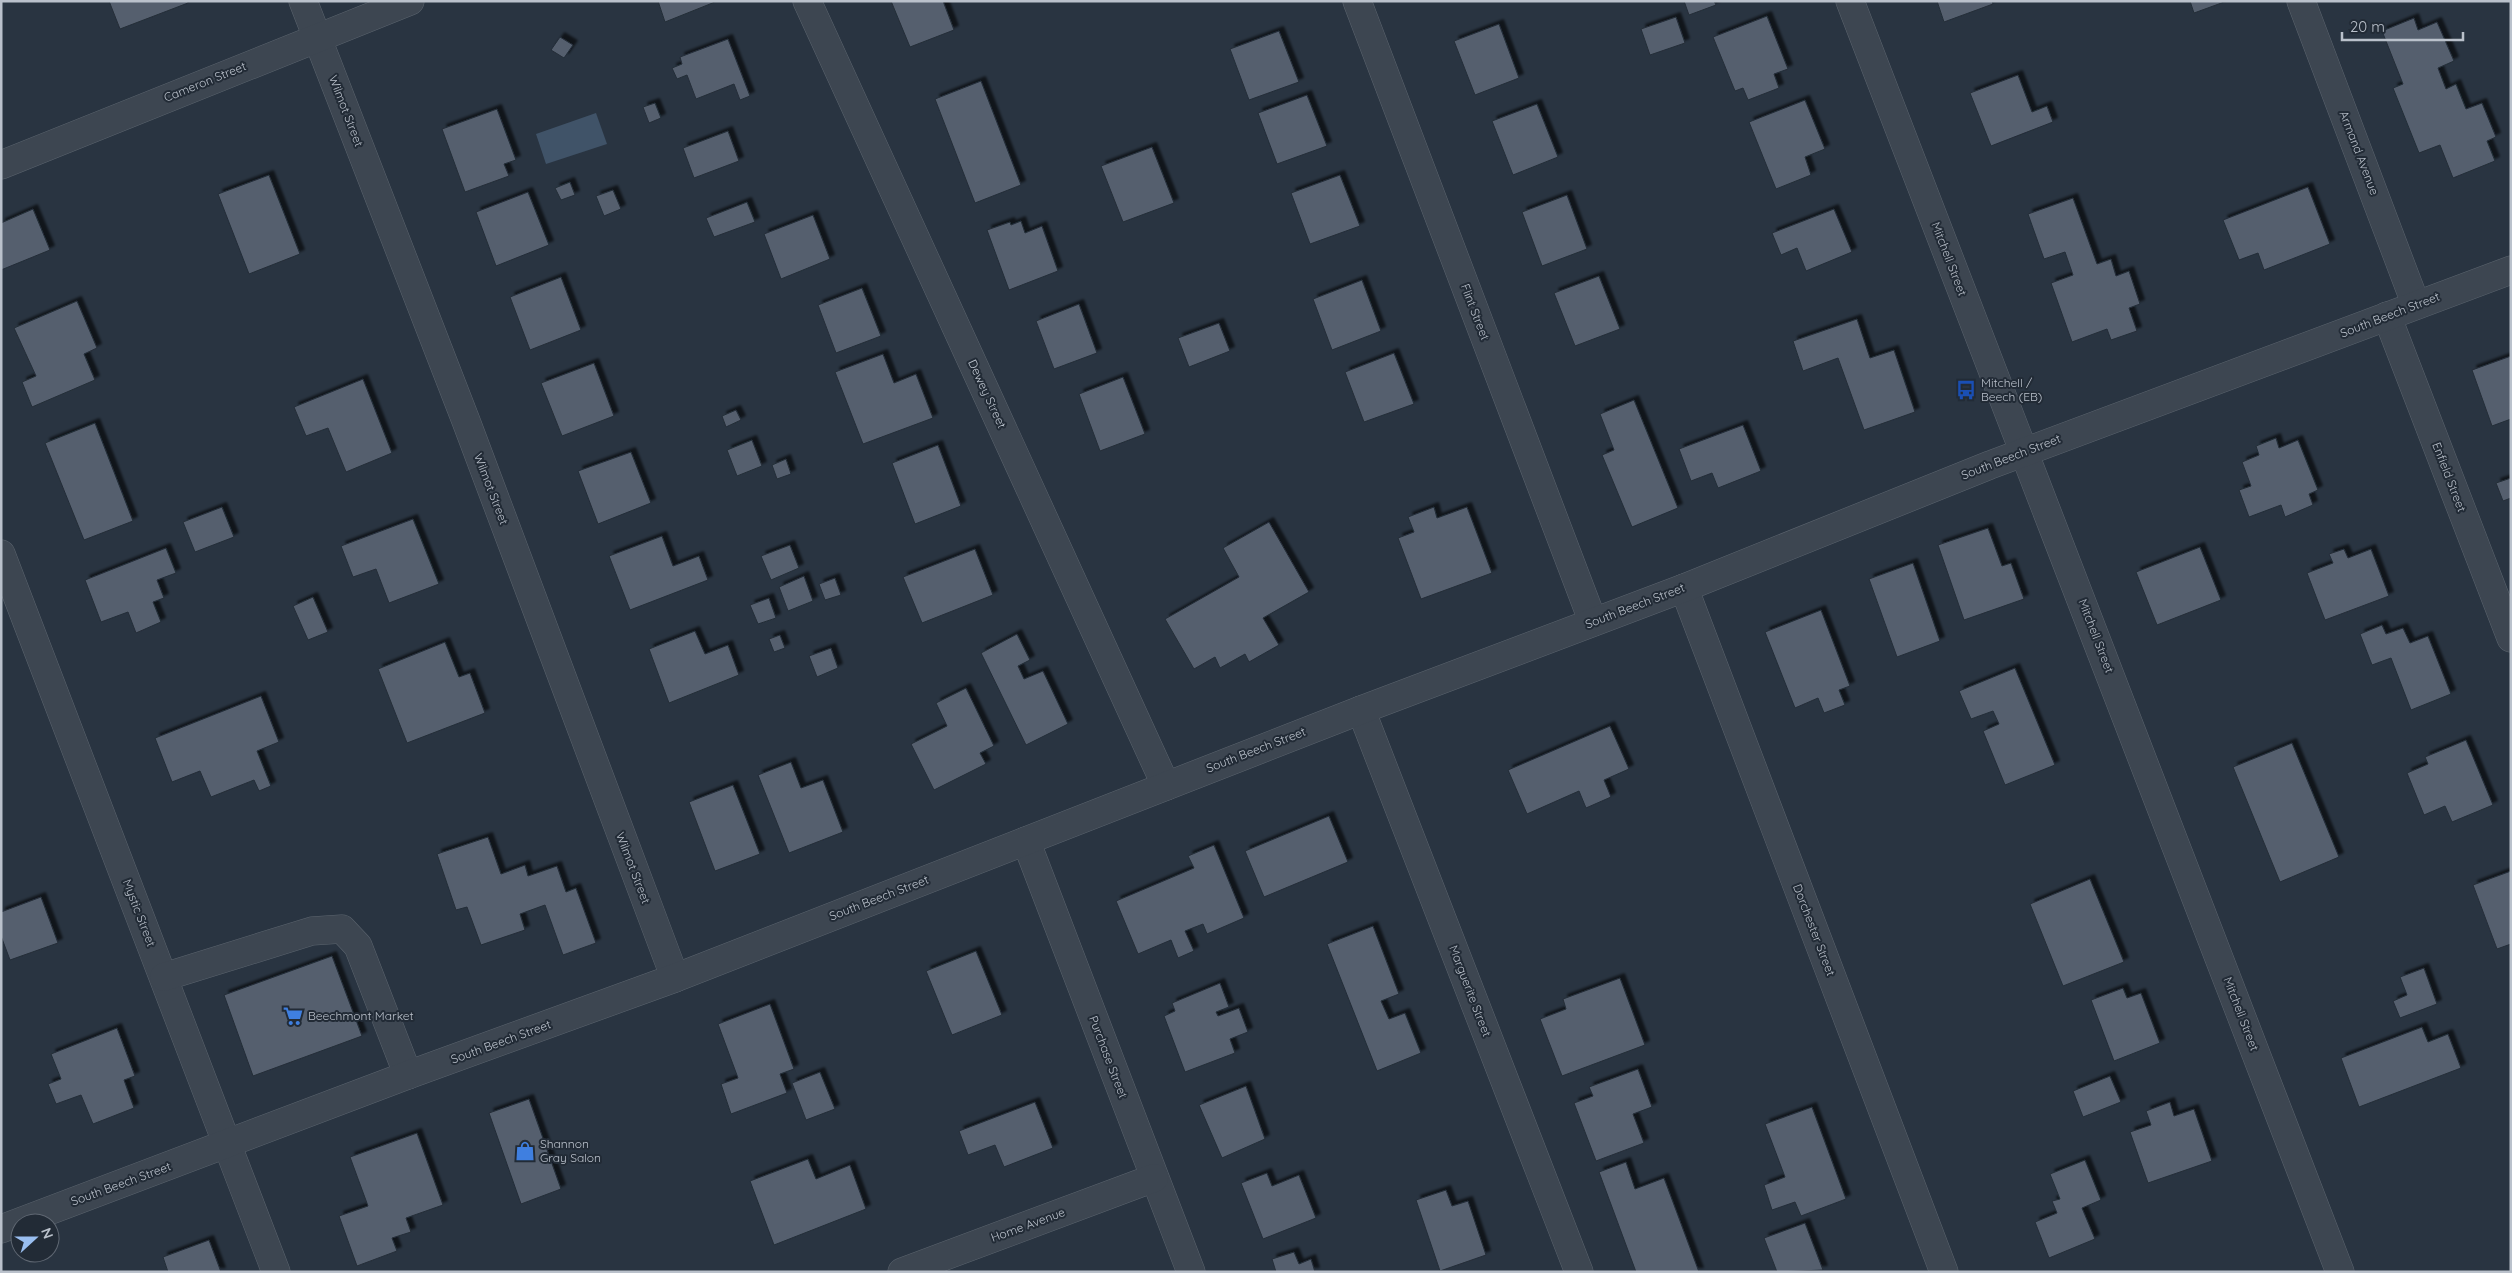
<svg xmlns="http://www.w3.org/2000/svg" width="2512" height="1273" viewBox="0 0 2512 1273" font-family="Quicksand,sans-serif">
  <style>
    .water { fill: #405368 }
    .building { fill: #545f6e; stroke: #242d38; filter: url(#shadow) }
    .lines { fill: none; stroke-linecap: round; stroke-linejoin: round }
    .minor-casing { stroke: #5b646e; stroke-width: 29 }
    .minor { stroke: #3d4651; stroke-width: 28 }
    .labels { text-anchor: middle; stroke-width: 4; stroke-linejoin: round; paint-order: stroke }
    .street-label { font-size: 12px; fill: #bac1cb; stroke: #222b36 }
    .poi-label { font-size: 12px; fill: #bac1cb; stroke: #222b36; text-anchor: start }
  </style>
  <defs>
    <filter id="shadow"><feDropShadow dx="4.5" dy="-4.5" stdDeviation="1" flood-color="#0009"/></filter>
  </defs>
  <rect width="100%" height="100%" fill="#293441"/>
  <polygon class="water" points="596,113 607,144 546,164 536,134"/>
  <g class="building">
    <polygon points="109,1 188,1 188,3 120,29"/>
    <polygon points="658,1 715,1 715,2 665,22"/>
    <polygon points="891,1 943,1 954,30 910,47"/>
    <polygon points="1684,1 1714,1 1716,5 1689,15"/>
    <polygon points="1937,1 1992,1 1993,4 1944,22"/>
    <polygon points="2190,1 2227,1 2194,13"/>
    <polygon points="1767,16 1788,69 1774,74 1779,88 1748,100 1743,88 1735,91 1713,37"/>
    <polygon points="1676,17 1685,43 1650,55 1641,29"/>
    <polygon points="2414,18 2418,30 2437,22 2454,61 2438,68 2446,89 2456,84 2466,109 2482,103 2496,137 2487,141 2495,161 2453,178 2440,145 2419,153 2393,88 2403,84 2382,31"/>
    <polygon points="1499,24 1519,78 1475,95 1454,41"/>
    <polygon points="1279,31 1299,82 1249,100 1230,49"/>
    <polygon points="560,37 573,45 564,58 551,50"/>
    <polygon points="728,39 750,96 740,100 734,84 696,99 687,75 677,79 672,68 682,64 680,57"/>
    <polygon points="2018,75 2032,112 2047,106 2053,122 1991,146 1970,93"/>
    <polygon points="981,81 1021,185 975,203 935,99"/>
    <polygon points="1307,95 1327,146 1277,164 1258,113"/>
    <polygon points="1805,100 1825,149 1805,157 1811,175 1776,189 1749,122"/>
    <polygon points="655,103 661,118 649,123 643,107"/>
    <polygon points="1537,104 1558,157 1513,175 1492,121"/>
    <polygon points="497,109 516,160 504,164 509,176 465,192 442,129"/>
    <polygon points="728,131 739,161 694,178 683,148"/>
    <polygon points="1152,147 1174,203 1123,222 1101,166"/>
    <polygon points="269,175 300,254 249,274 218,194"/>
    <polygon points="1340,175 1360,226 1310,244 1291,193"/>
    <polygon points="570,182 575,195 561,200 555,188"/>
    <polygon points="2308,187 2330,244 2264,270 2258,253 2239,260 2223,220"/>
    <polygon points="613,190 621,209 604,216 596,196"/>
    <polygon points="528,192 549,245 496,266 476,212"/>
    <polygon points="1567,195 1587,249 1542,266 1522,212"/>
    <polygon points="2073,198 2097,264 2111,259 2116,276 2129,271 2140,304 2129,308 2137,331 2111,340 2107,329 2072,342 2051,283 2073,275 2065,252 2044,259 2028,214"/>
    <polygon points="747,202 755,222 714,237 706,218"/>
    <polygon points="33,209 50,250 1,270 1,223"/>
    <polygon points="1834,209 1852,252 1806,271 1797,248 1781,255 1772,233"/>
    <polygon points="813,215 830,259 781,279 764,234"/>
    <polygon points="1021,221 1025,233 1042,226 1058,271 1009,290 987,230 1010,222 1011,225"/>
    <polygon points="1599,276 1620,329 1575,346 1554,293"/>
    <polygon points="561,277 581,330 530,350 510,297"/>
    <polygon points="1362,280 1381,331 1332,350 1313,299"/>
    <polygon points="862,288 881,336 836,353 818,305"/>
    <polygon points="77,301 97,348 84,354 95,380 32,407 22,382 36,376 14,328"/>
    <polygon points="1079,304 1097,353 1054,369 1036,321"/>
    <polygon points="1857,319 1870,358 1894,350 1915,412 1864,430 1838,358 1803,371 1793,341"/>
    <polygon points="1219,323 1230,351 1189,367 1178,338"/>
    <polygon points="1394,353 1414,404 1364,422 1345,372"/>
    <polygon points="883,354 894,383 916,374 933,418 863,444 835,372"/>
    <polygon points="2511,356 2511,419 2492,426 2472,370"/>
    <polygon points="594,363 614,416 562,436 541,383"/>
    <polygon points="1123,377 1145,434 1100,451 1079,394"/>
    <polygon points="363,379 392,453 346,472 328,428 306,436 294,407"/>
    <polygon points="1634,400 1678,508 1632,527 1602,455 1614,450 1600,414"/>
    <polygon points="736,410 741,420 726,427 722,416"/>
    <polygon points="95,423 133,521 84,540 45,443"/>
    <polygon points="1743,425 1761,471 1718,488 1712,473 1691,481 1679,449"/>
    <polygon points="2276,438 2279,448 2298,440 2318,490 2309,494 2313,505 2285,517 2281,505 2249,517 2239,490 2251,486 2242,462 2259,455 2256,446"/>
    <polygon points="752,440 762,466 737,476 727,450"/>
    <polygon points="938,445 961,506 915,524 892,463"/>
    <polygon points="631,452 651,503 598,524 578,471"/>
    <polygon points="786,459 791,474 777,479 772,465"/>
    <polygon points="2511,478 2511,498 2503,501 2496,483"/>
    <polygon points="222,507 234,537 195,552 183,522"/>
    <polygon points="1434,507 1437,518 1467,507 1492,573 1421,599 1398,538 1414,532 1408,517"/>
    <polygon points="413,519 439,584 389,603 376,569 353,577 341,546"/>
    <polygon points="1269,522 1309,592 1263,618 1279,645 1249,662 1245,654 1220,668 1215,657 1194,669 1165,619 1239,577 1223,548"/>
    <polygon points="1988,528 2002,566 2011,563 2024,599 1964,620 1938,545"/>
    <polygon points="662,536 673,566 699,556 708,580 630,610 609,556"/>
    <polygon points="790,545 799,568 771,580 761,556"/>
    <polygon points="2200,547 2221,600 2157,625 2136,572"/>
    <polygon points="166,548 176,573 157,580 164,598 153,602 161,622 136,633 128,612 101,622 85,580"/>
    <polygon points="975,549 993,595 922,623 903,577"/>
    <polygon points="2344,549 2348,558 2371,549 2389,596 2325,620 2307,573 2333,563 2329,554"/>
    <polygon points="1913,563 1940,641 1897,657 1869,579"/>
    <polygon points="804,576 813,601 788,611 779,587"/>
    <polygon points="835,578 841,595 825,600 819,584"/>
    <polygon points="313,597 328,632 308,640 293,606"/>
    <polygon points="769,598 776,618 758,624 750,605"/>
    <polygon points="1821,610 1850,686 1839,690 1845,705 1824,713 1818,698 1795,708 1765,632"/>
    <polygon points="2382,625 2386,634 2403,628 2410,643 2428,636 2451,694 2411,710 2391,658 2372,665 2360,634"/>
    <polygon points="695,631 705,654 728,645 739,675 669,703 649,649"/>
    <polygon points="1017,634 1030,660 1018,666 1024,679 1043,671 1068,724 1026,745 981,653"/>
    <polygon points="780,635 785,648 774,652 769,639"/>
    <polygon points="445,642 459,677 470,673 485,713 407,743 378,669"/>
    <polygon points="831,648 838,668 817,677 809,656"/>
    <polygon points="2015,668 2055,765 2005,785 1983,731 1999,724 1993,711 1971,719 1959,691"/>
    <polygon points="966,688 994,746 980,753 986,764 934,790 911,744 947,726 936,703"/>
    <polygon points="261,696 279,742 257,751 271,786 259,791 254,780 211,797 200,771 172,782 155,738"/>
    <polygon points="1610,726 1629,769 1604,780 1611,797 1586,808 1579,791 1527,814 1508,770"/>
    <polygon points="2466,740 2493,805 2452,822 2445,806 2424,815 2407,773 2428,764 2425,757"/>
    <polygon points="2292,743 2339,857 2280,882 2233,767"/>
    <polygon points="791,762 801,788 823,780 843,832 789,853 758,775"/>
    <polygon points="733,785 760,854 715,871 689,802"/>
    <polygon points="1329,816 1348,862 1264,897 1245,851"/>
    <polygon points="488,837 501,874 525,865 528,876 557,866 566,892 576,888 596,943 563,955 545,905 520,914 525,930 481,945 467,907 456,910 437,854"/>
    <polygon points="1214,845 1244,918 1207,934 1203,924 1185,931 1194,951 1178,958 1171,940 1138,954 1116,901 1194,868 1188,856"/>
    <polygon points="2511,871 2511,944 2497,949 2473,885"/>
    <polygon points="2090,879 2124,962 2063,986 2030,904"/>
    <polygon points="41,897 58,943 10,960 1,936 1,912"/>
    <polygon points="1373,926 1399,994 1381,1001 1389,1019 1405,1013 1421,1053 1377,1071 1327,944"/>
    <polygon points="976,951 1002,1015 952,1035 926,971"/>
    <polygon points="332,956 362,1036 253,1076 224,995"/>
    <polygon points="2424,968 2437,1004 2400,1018 2393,1001 2407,995 2400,977"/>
    <polygon points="1620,978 1645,1045 1562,1076 1540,1019 1566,1009 1563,999"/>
    <polygon points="1220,983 1229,1007 1216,1012 1218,1016 1239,1008 1248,1032 1230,1039 1235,1053 1185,1072 1164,1016 1175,1011 1172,1003"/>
    <polygon points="2123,988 2127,998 2141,993 2160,1043 2114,1061 2091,1000"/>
    <polygon points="770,1004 794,1069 780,1074 787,1093 731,1114 721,1084 738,1078 718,1024"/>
    <polygon points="2422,1027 2428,1042 2448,1034 2461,1068 2359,1107 2341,1058"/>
    <polygon points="117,1028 135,1076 124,1080 134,1108 93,1124 81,1095 56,1104 48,1084 61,1079 51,1054"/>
    <polygon points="1638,1069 1652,1107 1633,1114 1644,1143 1596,1161 1574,1103 1593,1096 1589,1087"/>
    <polygon points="820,1072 835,1109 806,1120 792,1083"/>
    <polygon points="2110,1076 2121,1102 2083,1117 2073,1091"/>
    <polygon points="1246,1086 1265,1139 1222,1158 1199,1105"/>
    <polygon points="529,1099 561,1189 521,1204 489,1113"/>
    <polygon points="1035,1102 1053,1148 1004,1167 995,1145 968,1155 959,1131"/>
    <polygon points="2170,1102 2174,1116 2194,1109 2212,1161 2148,1183 2130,1132 2151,1125 2146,1111"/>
    <polygon points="1812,1107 1846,1199 1801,1216 1795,1202 1772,1210 1764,1185 1785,1177 1765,1124"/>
    <polygon points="417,1133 443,1205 406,1218 411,1232 392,1238 397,1251 357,1266 339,1216 368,1206 350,1157"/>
    <polygon points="808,1159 816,1179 850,1165 866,1209 774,1245 750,1181"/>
    <polygon points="2085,1160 2101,1200 2082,1208 2095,1239 2049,1258 2035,1222 2057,1213 2052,1201 2060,1199 2050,1174"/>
    <polygon points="1626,1162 1635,1189 1664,1178 1699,1272 1636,1272 1599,1172"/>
    <polygon points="1267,1173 1272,1186 1299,1175 1316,1218 1263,1239 1241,1183"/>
    <polygon points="1446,1190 1452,1206 1468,1201 1486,1255 1440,1271 1416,1200"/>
    <polygon points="1805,1223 1823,1270 1777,1272 1764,1238"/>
    <polygon points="209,1240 221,1272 168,1272 163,1257"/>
    <polygon points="1294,1252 1299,1264 1311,1259 1315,1272 1276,1272 1272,1259"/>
  </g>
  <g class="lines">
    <defs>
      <g id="minor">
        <polyline points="303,1 466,421 675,978"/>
        <polyline points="807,1 1166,786"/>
        <polyline points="1357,1 1593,622"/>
        <polyline points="1850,1 2340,1272"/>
        <polyline points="2301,1 2416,305"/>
        <polyline points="1,165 410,1"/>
        <polyline points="2387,316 2511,638"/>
        <polyline points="1,554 276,1272"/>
        <polyline points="1684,588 1944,1272"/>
        <polyline points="1361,710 1579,1272"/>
        <polyline points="1026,841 1191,1272"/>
        <polyline points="164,977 312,931 342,929 358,946 408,1075"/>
        <polyline points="1,1229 408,1075 675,978 1361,710 1684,588 1990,465 2511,270"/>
        <polyline points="902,1272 1154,1178"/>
      </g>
    </defs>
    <use href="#minor" class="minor-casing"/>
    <use href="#minor" class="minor"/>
  </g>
  <defs>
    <symbol id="bus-bare" viewBox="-9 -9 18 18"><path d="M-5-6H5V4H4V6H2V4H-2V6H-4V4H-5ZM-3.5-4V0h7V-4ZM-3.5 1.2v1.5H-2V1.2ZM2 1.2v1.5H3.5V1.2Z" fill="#1a4fb4" stroke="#222b36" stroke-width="2.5" paint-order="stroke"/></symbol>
    <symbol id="supermarket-bare" viewBox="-9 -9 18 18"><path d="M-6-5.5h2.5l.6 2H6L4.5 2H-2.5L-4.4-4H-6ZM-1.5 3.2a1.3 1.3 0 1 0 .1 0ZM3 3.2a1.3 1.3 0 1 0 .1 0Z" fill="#3f7fe0" stroke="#222b36" stroke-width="2.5" paint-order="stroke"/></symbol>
    <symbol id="shop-bare" viewBox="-9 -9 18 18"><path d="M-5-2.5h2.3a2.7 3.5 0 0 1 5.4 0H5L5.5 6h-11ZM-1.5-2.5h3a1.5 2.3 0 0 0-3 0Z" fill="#3f7fe0" stroke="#222b36" stroke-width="2.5" paint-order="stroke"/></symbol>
  </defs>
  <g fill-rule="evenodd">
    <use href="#bus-bare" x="1952" y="376" width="28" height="28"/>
    <use href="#supermarket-bare" x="279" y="1002" width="28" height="28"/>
    <use href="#shop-bare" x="511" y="1137" width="28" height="28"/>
  </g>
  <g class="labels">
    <g class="street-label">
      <text transform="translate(205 82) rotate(-22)" y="4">Cameron Street</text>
      <text transform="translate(346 111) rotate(69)" y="4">Wilmot Street</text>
      <text transform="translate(2359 153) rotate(69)" y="4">Armand Avenue</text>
      <text transform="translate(1949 259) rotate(69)" y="4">Mitchell Street</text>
      <text transform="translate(1475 312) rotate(69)" y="4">Flint Street</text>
      <text transform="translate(2390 315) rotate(-21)" y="4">South Beech Street</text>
      <text transform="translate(987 394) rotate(65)" y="4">Dewey Street</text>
      <text transform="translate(2011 457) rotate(-21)" y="4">South Beech Street</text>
      <text transform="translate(2449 477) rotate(69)" y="4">Enfield Street</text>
      <text transform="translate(491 489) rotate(69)" y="4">Wilmot Street</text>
      <text transform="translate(1635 606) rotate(-21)" y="4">South Beech Street</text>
      <text transform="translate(2096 636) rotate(69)" y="4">Mitchell Street</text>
      <text transform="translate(1256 750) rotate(-21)" y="4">South Beech Street</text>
      <text transform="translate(633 868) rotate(69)" y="4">Wilmot Street</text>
      <text transform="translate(879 898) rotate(-21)" y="4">South Beech Street</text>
      <text transform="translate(139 913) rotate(69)" y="4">Mystic Street</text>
      <text transform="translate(1814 930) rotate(69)" y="4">Dorchester Street</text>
      <text transform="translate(1470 991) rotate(69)" y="4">Marguerite Street</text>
      <text transform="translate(2241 1014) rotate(69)" y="4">Mitchell Street</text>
      <text transform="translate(501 1042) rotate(-20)" y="4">South Beech Street</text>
      <text transform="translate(1108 1057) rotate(69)" y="4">Purchase Street</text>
      <text transform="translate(121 1184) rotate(-20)" y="4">South Beech Street</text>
      <text transform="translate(1028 1225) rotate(-20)" y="4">Home Avenue</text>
    </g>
    <g class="poi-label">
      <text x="1981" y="387">Mitchell /<tspan x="1981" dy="14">Beech (EB)</tspan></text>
      <text x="308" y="1020">Beechmont Market</text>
      <text x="540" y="1148">Shannon<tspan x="540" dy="14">Gray Salon</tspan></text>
    </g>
  </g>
  <rect width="2512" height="1273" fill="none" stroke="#bac1cb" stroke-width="5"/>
  <g transform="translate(35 1238) rotate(69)"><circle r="24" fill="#222b36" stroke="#5f6772"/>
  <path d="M0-4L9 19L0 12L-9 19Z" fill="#99bef0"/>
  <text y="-8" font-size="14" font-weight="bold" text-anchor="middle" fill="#bac1cb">N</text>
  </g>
  <path d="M2342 32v8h121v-8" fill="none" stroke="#bac1cb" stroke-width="2.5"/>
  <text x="2350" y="32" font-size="15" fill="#bac1cb" stroke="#222b36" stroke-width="4" paint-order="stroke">20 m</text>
</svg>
